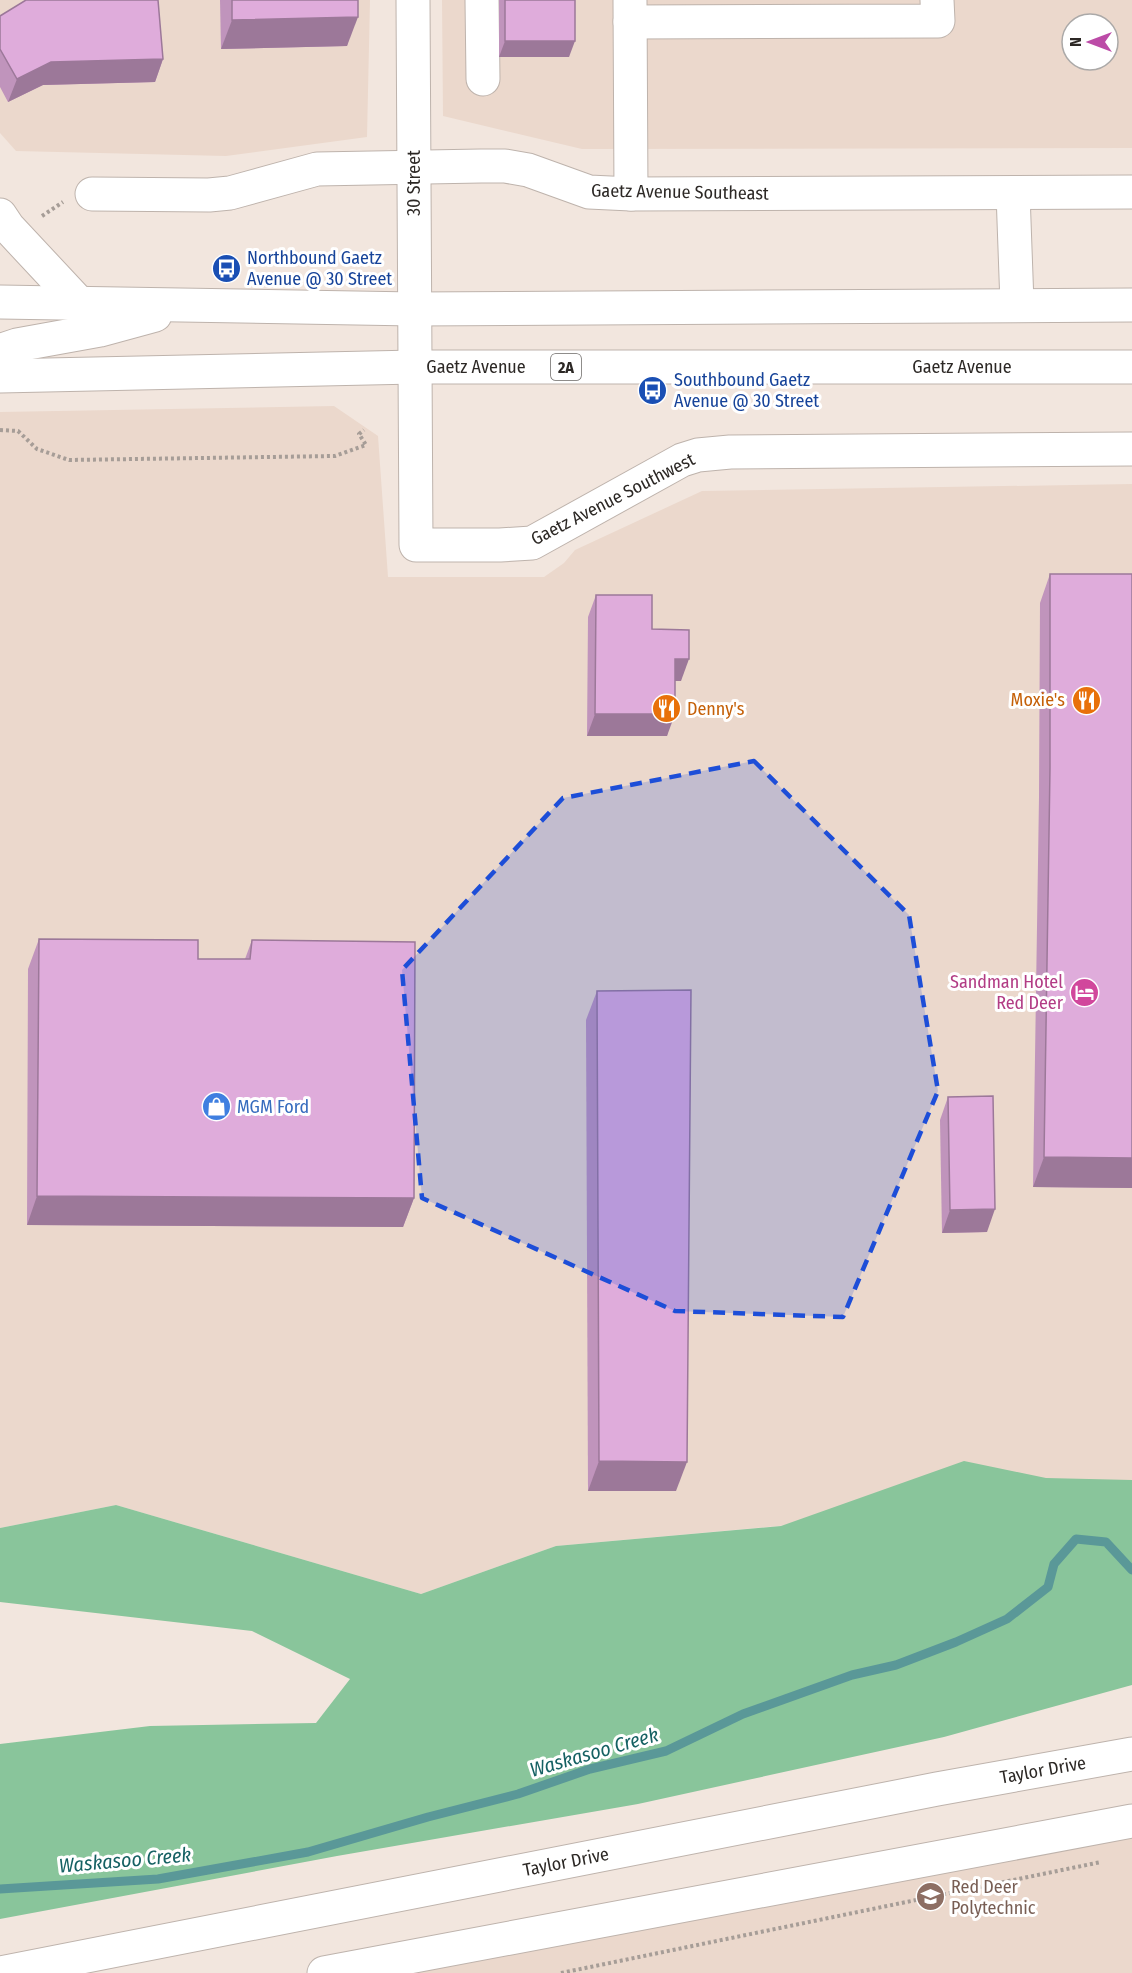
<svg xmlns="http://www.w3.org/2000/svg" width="1132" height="1973" viewBox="0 0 1132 1973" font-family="'Fira Sans Condensed',sans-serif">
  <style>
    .built { fill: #ebd8cc; fill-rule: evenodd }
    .forest { fill: #89c59b }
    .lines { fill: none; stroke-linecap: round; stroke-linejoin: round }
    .stream { stroke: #5a9898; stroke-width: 9 }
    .minor-casing { stroke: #beb3ac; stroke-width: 35 }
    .major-casing { stroke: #beb3ac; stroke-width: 35 }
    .path { stroke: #a69d97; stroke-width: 4; stroke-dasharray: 3 3; stroke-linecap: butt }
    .minor { stroke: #fff; stroke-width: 33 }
    .major { stroke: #fff; stroke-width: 33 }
    .wall { fill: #c094bc }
    .shaded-wall { fill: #9c7899 }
    .building { fill: #dfacdb; stroke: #9c7899; stroke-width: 1.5 }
    .marked { fill: #1d4ed8; fill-opacity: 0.2; stroke: #1d4ed8; stroke-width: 4.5; stroke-dasharray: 12 8; stroke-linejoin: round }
    .labels { text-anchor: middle; stroke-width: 6; stroke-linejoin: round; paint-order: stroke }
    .shield { fill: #fff; stroke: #6b6866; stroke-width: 1.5 }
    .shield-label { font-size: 16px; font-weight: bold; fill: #2c2825 }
    .street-label { font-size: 18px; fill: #2c2825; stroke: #fff }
    .transit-label { font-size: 18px; fill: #164399; stroke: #fff; text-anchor: start }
    .food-label { font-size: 18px; fill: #c56008; stroke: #fff; text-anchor: end }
    .hotel-label { font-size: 18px; fill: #b23c85; stroke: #fff; text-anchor: end }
    .shop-label { font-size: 18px; fill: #366cbe; stroke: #fff; text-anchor: start }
    .education-label { font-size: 18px; fill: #785e54; stroke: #fff; text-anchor: start }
    .water-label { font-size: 20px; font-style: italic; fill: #156163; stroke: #fff }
  </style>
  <rect width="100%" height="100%" fill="#f2e6de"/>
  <g class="built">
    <polygon points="0,0 370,0 367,137 226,156 16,151 0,133"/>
    <path d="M442,0H1132V148L582,149L443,116ZM1072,24H1108V60H1072Z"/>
    <polygon points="334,406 378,436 388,577 544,577 564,563 575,550 702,491 1132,484 1132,1494 556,1546 421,1594 116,1505 0,1528 0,412"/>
    <polygon points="1132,1821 1132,1973 324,1973"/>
  </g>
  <polygon class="forest" points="964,1461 1046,1478 1132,1480 1132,1685 944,1737 638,1804 337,1856 0,1919 0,1744 150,1726 316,1723 350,1679 252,1631 0,1602 0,1528 116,1505 421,1594 556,1546 781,1526"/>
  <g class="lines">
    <polyline class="stream" points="0,1889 158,1879 308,1852 428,1817 518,1794 590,1769 666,1751 743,1714 852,1675 896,1665 956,1642 1007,1619 1048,1587 1054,1564 1076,1539 1106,1542 1132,1570"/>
    <defs>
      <g id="minor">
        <polyline points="413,0 416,545 500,545 532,543 682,460 698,455 730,452 1132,449"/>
        <polyline points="482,0 483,79"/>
        <polyline points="630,1 631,194"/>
        <polyline points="630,22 938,21 937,0"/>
        <polyline points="1013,193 1017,304"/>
        <polyline points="92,194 209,195 230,193 317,169 481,166 505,166 528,170 589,192 631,194 1132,192"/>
        <polyline points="0,215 8,227 79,303"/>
      </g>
      <g id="major">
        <polyline points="0,302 414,309 1132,305"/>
        <polyline points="0,354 5,349 17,345 100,330 155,315"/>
        <polyline points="0,376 415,367 1132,367"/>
        <polyline points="0,1973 937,1789 1132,1754"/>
        <polyline points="324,1973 1132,1821"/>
      </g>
    </defs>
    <use href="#minor" class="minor-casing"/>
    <use href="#major" class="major-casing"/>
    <g class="path">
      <polyline points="42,216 63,202"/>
      <polyline points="0,430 18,431 37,449 69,460 335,456 366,445 359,434 364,430"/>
      <polyline points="561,1973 1101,1862"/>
    </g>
    <use href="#minor" class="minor"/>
    <use href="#major" class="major"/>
  </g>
  <g class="wall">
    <polygon points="220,0 358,0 347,46 221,49"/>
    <polygon points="499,0 575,0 569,57 499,57"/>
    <polygon points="0,16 163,59 155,82 43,85 8,102 0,87"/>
    <polygon points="1050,574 1132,1188 1033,1187 1039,797 1040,603"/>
    <polygon points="596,595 652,629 681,681 675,681 667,736 587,736 588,617"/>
    <polygon points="39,939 198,959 245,959 252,940 414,1198 403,1227 27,1225 28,969"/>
    <polygon points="597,991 676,1491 588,1491 586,1020"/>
    <polygon points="948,1097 987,1232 942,1233 940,1120"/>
  </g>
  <g class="shaded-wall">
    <polygon points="358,17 347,46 221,49 232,20"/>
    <polygon points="505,41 575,41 569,57 499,57"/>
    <polygon points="163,59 155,82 43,85 8,102 17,79 51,62"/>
    <polygon points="675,659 689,659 681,681 667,681"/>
    <polygon points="595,714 675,714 667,736 587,736"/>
    <polygon points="1044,1157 1132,1158 1132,1188 1033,1187"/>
    <polygon points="37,1196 414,1198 403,1227 27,1225"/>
    <polygon points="995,1209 987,1232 942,1233 950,1210"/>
    <polygon points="599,1461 687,1462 676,1491 588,1491"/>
  </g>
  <g class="building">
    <polygon points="26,0 158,0 163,59 51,62 17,79 0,49 0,16"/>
    <polygon points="232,0 358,0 358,17 232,20"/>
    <rect x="505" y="0" width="70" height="41"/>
    <polygon points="1050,574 1132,574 1132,1158 1044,1157 1050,768"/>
    <polygon points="596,595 652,595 652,629 689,630 689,659 675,659 675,714 595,714"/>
    <polygon points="39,939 198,940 198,959 250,959 252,940 415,942 414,1198 37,1196"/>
    <polygon points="691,990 687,1462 599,1461 597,991"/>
    <polygon points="993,1096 995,1209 950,1210 948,1097"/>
  </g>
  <path class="marked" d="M754,761L909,915L938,1091L843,1317L675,1311L422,1198L402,970L563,798Z"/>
  <defs>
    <symbol id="bus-disc" viewBox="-11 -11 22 22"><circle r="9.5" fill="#1a4fb4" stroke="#fff"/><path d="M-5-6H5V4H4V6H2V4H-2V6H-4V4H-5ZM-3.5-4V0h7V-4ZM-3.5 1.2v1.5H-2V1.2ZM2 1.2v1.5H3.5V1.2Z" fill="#fff"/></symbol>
    <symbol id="restaurant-disc" viewBox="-11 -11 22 22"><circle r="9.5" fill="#e8710a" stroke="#fff"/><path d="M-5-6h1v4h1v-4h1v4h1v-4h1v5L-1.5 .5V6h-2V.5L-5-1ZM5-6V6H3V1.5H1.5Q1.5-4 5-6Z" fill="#fff"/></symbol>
    <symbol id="hotel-disc" viewBox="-11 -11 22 22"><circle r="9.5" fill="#d1479c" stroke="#fff"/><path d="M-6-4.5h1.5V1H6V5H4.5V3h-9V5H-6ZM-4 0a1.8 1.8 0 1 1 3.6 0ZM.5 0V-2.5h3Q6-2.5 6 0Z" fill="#fff"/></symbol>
    <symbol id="shop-disc" viewBox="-11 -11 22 22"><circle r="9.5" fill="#3f7fe0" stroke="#fff"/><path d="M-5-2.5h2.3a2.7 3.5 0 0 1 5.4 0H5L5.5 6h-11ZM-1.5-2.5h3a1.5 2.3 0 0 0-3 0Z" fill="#fff"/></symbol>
    <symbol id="university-disc" viewBox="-11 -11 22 22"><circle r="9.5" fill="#8d6e63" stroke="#fff"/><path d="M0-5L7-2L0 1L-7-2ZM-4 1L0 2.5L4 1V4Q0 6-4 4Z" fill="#fff"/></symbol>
  </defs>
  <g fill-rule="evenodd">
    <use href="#bus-disc" x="210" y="252" width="33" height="33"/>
    <use href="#bus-disc" x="636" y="374" width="33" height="33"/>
    <use href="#restaurant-disc" x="1070" y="684" width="33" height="33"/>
    <use href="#restaurant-disc" x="650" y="692" width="33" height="33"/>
    <use href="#hotel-disc" x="1068" y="976" width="33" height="33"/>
    <use href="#shop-disc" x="200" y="1090" width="33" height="33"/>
    <use href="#university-disc" x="914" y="1880" width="33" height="33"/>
  </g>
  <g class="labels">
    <rect class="shield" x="551" y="354" width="30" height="26" rx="4.5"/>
    <g class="shield-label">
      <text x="566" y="373">2A</text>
    </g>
    <g class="street-label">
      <text transform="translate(414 183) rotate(-90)" y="6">30 Street</text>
      <text transform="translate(680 192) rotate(1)" y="6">Gaetz Avenue Southeast</text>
      <text x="476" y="373">Gaetz Avenue</text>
      <text x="962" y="373">Gaetz Avenue</text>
      <text transform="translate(613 499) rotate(-27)" y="6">Gaetz Avenue Southwest</text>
      <text transform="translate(1043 1770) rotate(-10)" y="6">Taylor Drive</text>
      <text transform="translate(566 1862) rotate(-11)" y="6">Taylor Drive</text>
    </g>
    <g class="transit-label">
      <text x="247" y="264">Northbound Gaetz<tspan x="247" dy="21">Avenue @ 30 Street</tspan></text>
      <text x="674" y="386">Southbound Gaetz<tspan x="674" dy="21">Avenue @ 30 Street</tspan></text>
    </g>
    <g class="food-label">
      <text x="1065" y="706">Moxie's</text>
      <text x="687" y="715" text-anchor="start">Denny's</text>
    </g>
    <g class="hotel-label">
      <text x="1063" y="988">Sandman Hotel<tspan x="1063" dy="21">Red Deer</tspan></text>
    </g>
    <g class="shop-label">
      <text x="237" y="1113">MGM Ford</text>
    </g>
    <g class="education-label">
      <text x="951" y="1893">Red Deer<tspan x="951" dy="21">Polytechnic</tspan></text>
    </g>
    <g class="water-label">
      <text transform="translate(594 1752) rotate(-16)" y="7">Waskasoo Creek</text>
      <text transform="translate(125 1860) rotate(-5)" y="7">Waskasoo Creek</text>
    </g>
  </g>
  <g transform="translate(1090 42) rotate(270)"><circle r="28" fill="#ffffff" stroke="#aba9a8" stroke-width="1.5"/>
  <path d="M0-4.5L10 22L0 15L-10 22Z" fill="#bc4ba7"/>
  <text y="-9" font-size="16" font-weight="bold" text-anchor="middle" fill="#2c2825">N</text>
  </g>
</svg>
